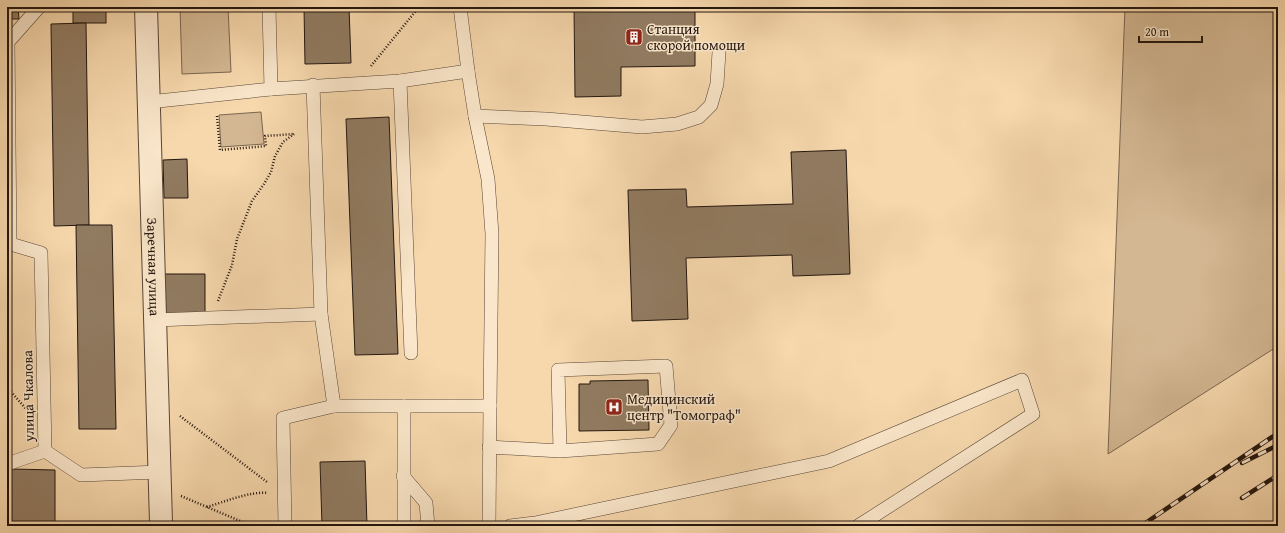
<svg xmlns="http://www.w3.org/2000/svg" width="1285" height="533" viewBox="0 0 1285 533" font-family="'Gentium Book Plus',serif">
  <style>
    .green { fill: #d3b792; stroke: #7b6650 }
    .building { fill: #917b61; stroke: #23160f }
    .lines { fill: none; stroke-linecap: round; stroke-linejoin: round }
    .lane-casing { stroke: #584636; stroke-width: 14 }
    .street-casing { stroke: #584636; stroke-width: 24 }
    .path { stroke: #23160f; stroke-width: 2.5; stroke-dasharray: 1 2; stroke-linecap: butt }
    .lane { stroke: #fae6ca; stroke-width: 13 }
    .street { stroke: #fae6ca; stroke-width: 22 }
    .rail-casing { stroke: #23160f; stroke-width: 4.5 }
    .rail { stroke: #fae6ca; stroke-width: 3; stroke-dasharray: 9; stroke-linecap: butt }
    .labels { text-anchor: middle; stroke-width: 3; stroke-linejoin: round; paint-order: stroke }
    .poi-label { font-size: 14px; fill: #23160f; stroke: #fae6ca; text-anchor: start }
    .street-label { font-size: 14px; fill: #23160f; stroke: #fae6ca }
  </style>
  <rect width="100%" height="100%" fill="#f7d8ad"/>
  <filter id="stains"><feTurbulence type="fractalNoise" baseFrequency=".005" numOctaves="4"/><feColorMatrix values="0 0 0 0 .2 0 0 0 0 .09 0 0 0 0 .02 0 0 0 .5 -.17"/></filter>
  <radialGradient id="worn" r=".72"><stop offset=".6" stop-color="#630" stop-opacity="0"/><stop offset="1" stop-color="#630" stop-opacity=".3"/></radialGradient>
  <g class="green">
    <polygon points="180,7 228,7 231,72 182,74"/>
    <polygon points="1125,7 1278,7 1278,346 1108,454"/>
    <polygon points="261,112 264,144 221,147 219,115"/>
  </g>
  <g class="building">
    <polygon points="7,7 18,7 19,19 7,19"/>
    <rect x="73" y="7" width="33" height="16"/>
    <polygon points="304,7 349,7 351,63 305,64"/>
    <polygon points="574,7 695,7 695,66 621,67 621,96 575,97"/>
    <polygon points="86,23 89,225 54,226 51,24"/>
    <polygon points="389,117 398,354 355,355 346,119"/>
    <polygon points="846,150 850,274 793,276 792,255 686,258 688,319 632,321 628,190 686,189 687,207 793,204 791,152"/>
    <polygon points="187,159 188,198 164,198 163,160"/>
    <polygon points="76,225 112,225 116,429 79,429"/>
    <polygon points="162,274 205,274 205,314 163,315"/>
    <polygon points="648,380 649,430 579,431 579,384 590,384 590,381"/>
    <polygon points="365,461 367,526 322,526 320,462"/>
    <polygon points="11,469 55,470 55,526 11,526"/>
  </g>
  <g class="lines">
    <defs>
      <g id="lane">
        <polyline points="269,7 271,89 400,81 468,71 460,7"/>
        <polyline points="468,71 475,116 488,179 492,234 490,406"/>
        <polyline points="400,81 411,353"/>
        <polyline points="313,85 321,314 334,406 490,406 489,526"/>
        <polyline points="149,102 271,89"/>
        <polyline points="475,116 546,119 642,127 677,124 699,117 711,105 717,84 719,52"/>
        <polyline points="7,243 41,253 45,451 81,475 160,472"/>
        <polyline points="10,244 8,42 39,7"/>
        <polyline points="155,320 321,314"/>
        <polyline points="404,406 404,526"/>
        <polyline points="489,447 560,451 658,444 671,425 666,366 558,370 560,451"/>
        <polyline points="7,464 45,451"/>
        <polyline points="403,476 426,503 428,526"/>
        <polyline points="285,526 283,418 334,406"/>
        <polyline points="510,526 535,523 829,461 1022,380 1033,414 858,526"/>
      </g>
      <g id="street">
        <path id="s1" d="M146,7L161,523L160,526"/>
      </g>
    </defs>
    <use href="#lane" class="lane-casing"/>
    <use href="#street" class="street-casing"/>
    <g class="path">
      <polyline points="371,66 419,7"/>
      <polyline points="217,116 220,150 266,146 265,136 294,134"/>
      <polyline points="218,301 232,265 237,239 252,201 264,184 271,172 275,156 283,142 294,134"/>
      <polyline points="7,387 26,409"/>
      <polyline points="180,416 267,482"/>
      <polyline points="181,496 252,526"/>
      <path d="M207,507C224,502 250,491 268,493"/>
    </g>
    <use href="#lane" class="lane"/>
    <use href="#street" class="street"/>
    <defs>
      <g id="rail">
        <polyline points="1242,463 1278,445"/>
        <polyline points="1242,498 1278,475"/>
        <polyline points="1141,526 1278,433"/>
      </g>
    </defs>
    <use href="#rail" class="rail-casing"/>
    <use href="#rail" class="rail"/>
  </g>
  <defs>
    <symbol id="building-square" viewBox="-11 -11 22 22"><rect x="-9" y="-9" width="18" height="18" rx="4" fill="#8f2418" stroke="#fae6ca"/><path d="M-4-6H4V6H1V3H-1V6H-4ZM-2.5-4.3h1.7v1.8h-1.7ZM.8-4.3h1.7v1.8H.8ZM-2.5-1h1.7V.8h-1.7ZM.8-1h1.7V.8H.8Z" fill="#fff"/></symbol>
    <symbol id="hospital-square" viewBox="-11 -11 22 22"><rect x="-9" y="-9" width="18" height="18" rx="4" fill="#8f2418" stroke="#fae6ca"/><path d="M-5-5h3v3.5h4V-5h3V5h-3V1.5h-4V5h-3Z" fill="#fff"/></symbol>
  </defs>
  <g fill-rule="evenodd">
    <use href="#building-square" x="624" y="27" width="20" height="20"/>
    <use href="#hospital-square" x="604" y="397" width="20" height="20"/>
  </g>
  <g class="labels">
    <g class="poi-label">
      <text x="647" y="34">Станция<tspan x="647" dy="16">скорой помощи</tspan></text>
      <text x="627" y="404">Медицинский<tspan x="627" dy="16">центр "Томограф"</tspan></text>
    </g>
    <g class="street-label">
      <text dy="5" stroke="none"><textPath href="#s1" startOffset="260">Заречная улица</textPath></text>
      <text transform="translate(28 396) rotate(-91)" y="5">улица Чкалова</text>
    </g>
  </g>
  <rect width="1285" height="533" fill="none" stroke="#f7d8ad" stroke-width="24"/>
  <rect x="8" y="8" width="1269" height="517" fill="none" stroke="#23160f" stroke-width="2"/>
  <rect x="12" y="12" width="1261" height="509" fill="none" stroke="#23160f"/>
  <path d="M1139 36v6h63v-6" fill="none" stroke="#23160f" stroke-width="2"/>
  <text x="1145" y="36" font-size="12" fill="#23160f" stroke="#fae6ca" stroke-width="3" paint-order="stroke">20 m</text>
  <rect width="100%" height="100%" filter="url(#stains)"/>
  <rect width="100%" height="100%" fill="url(#worn)"/>
</svg>
